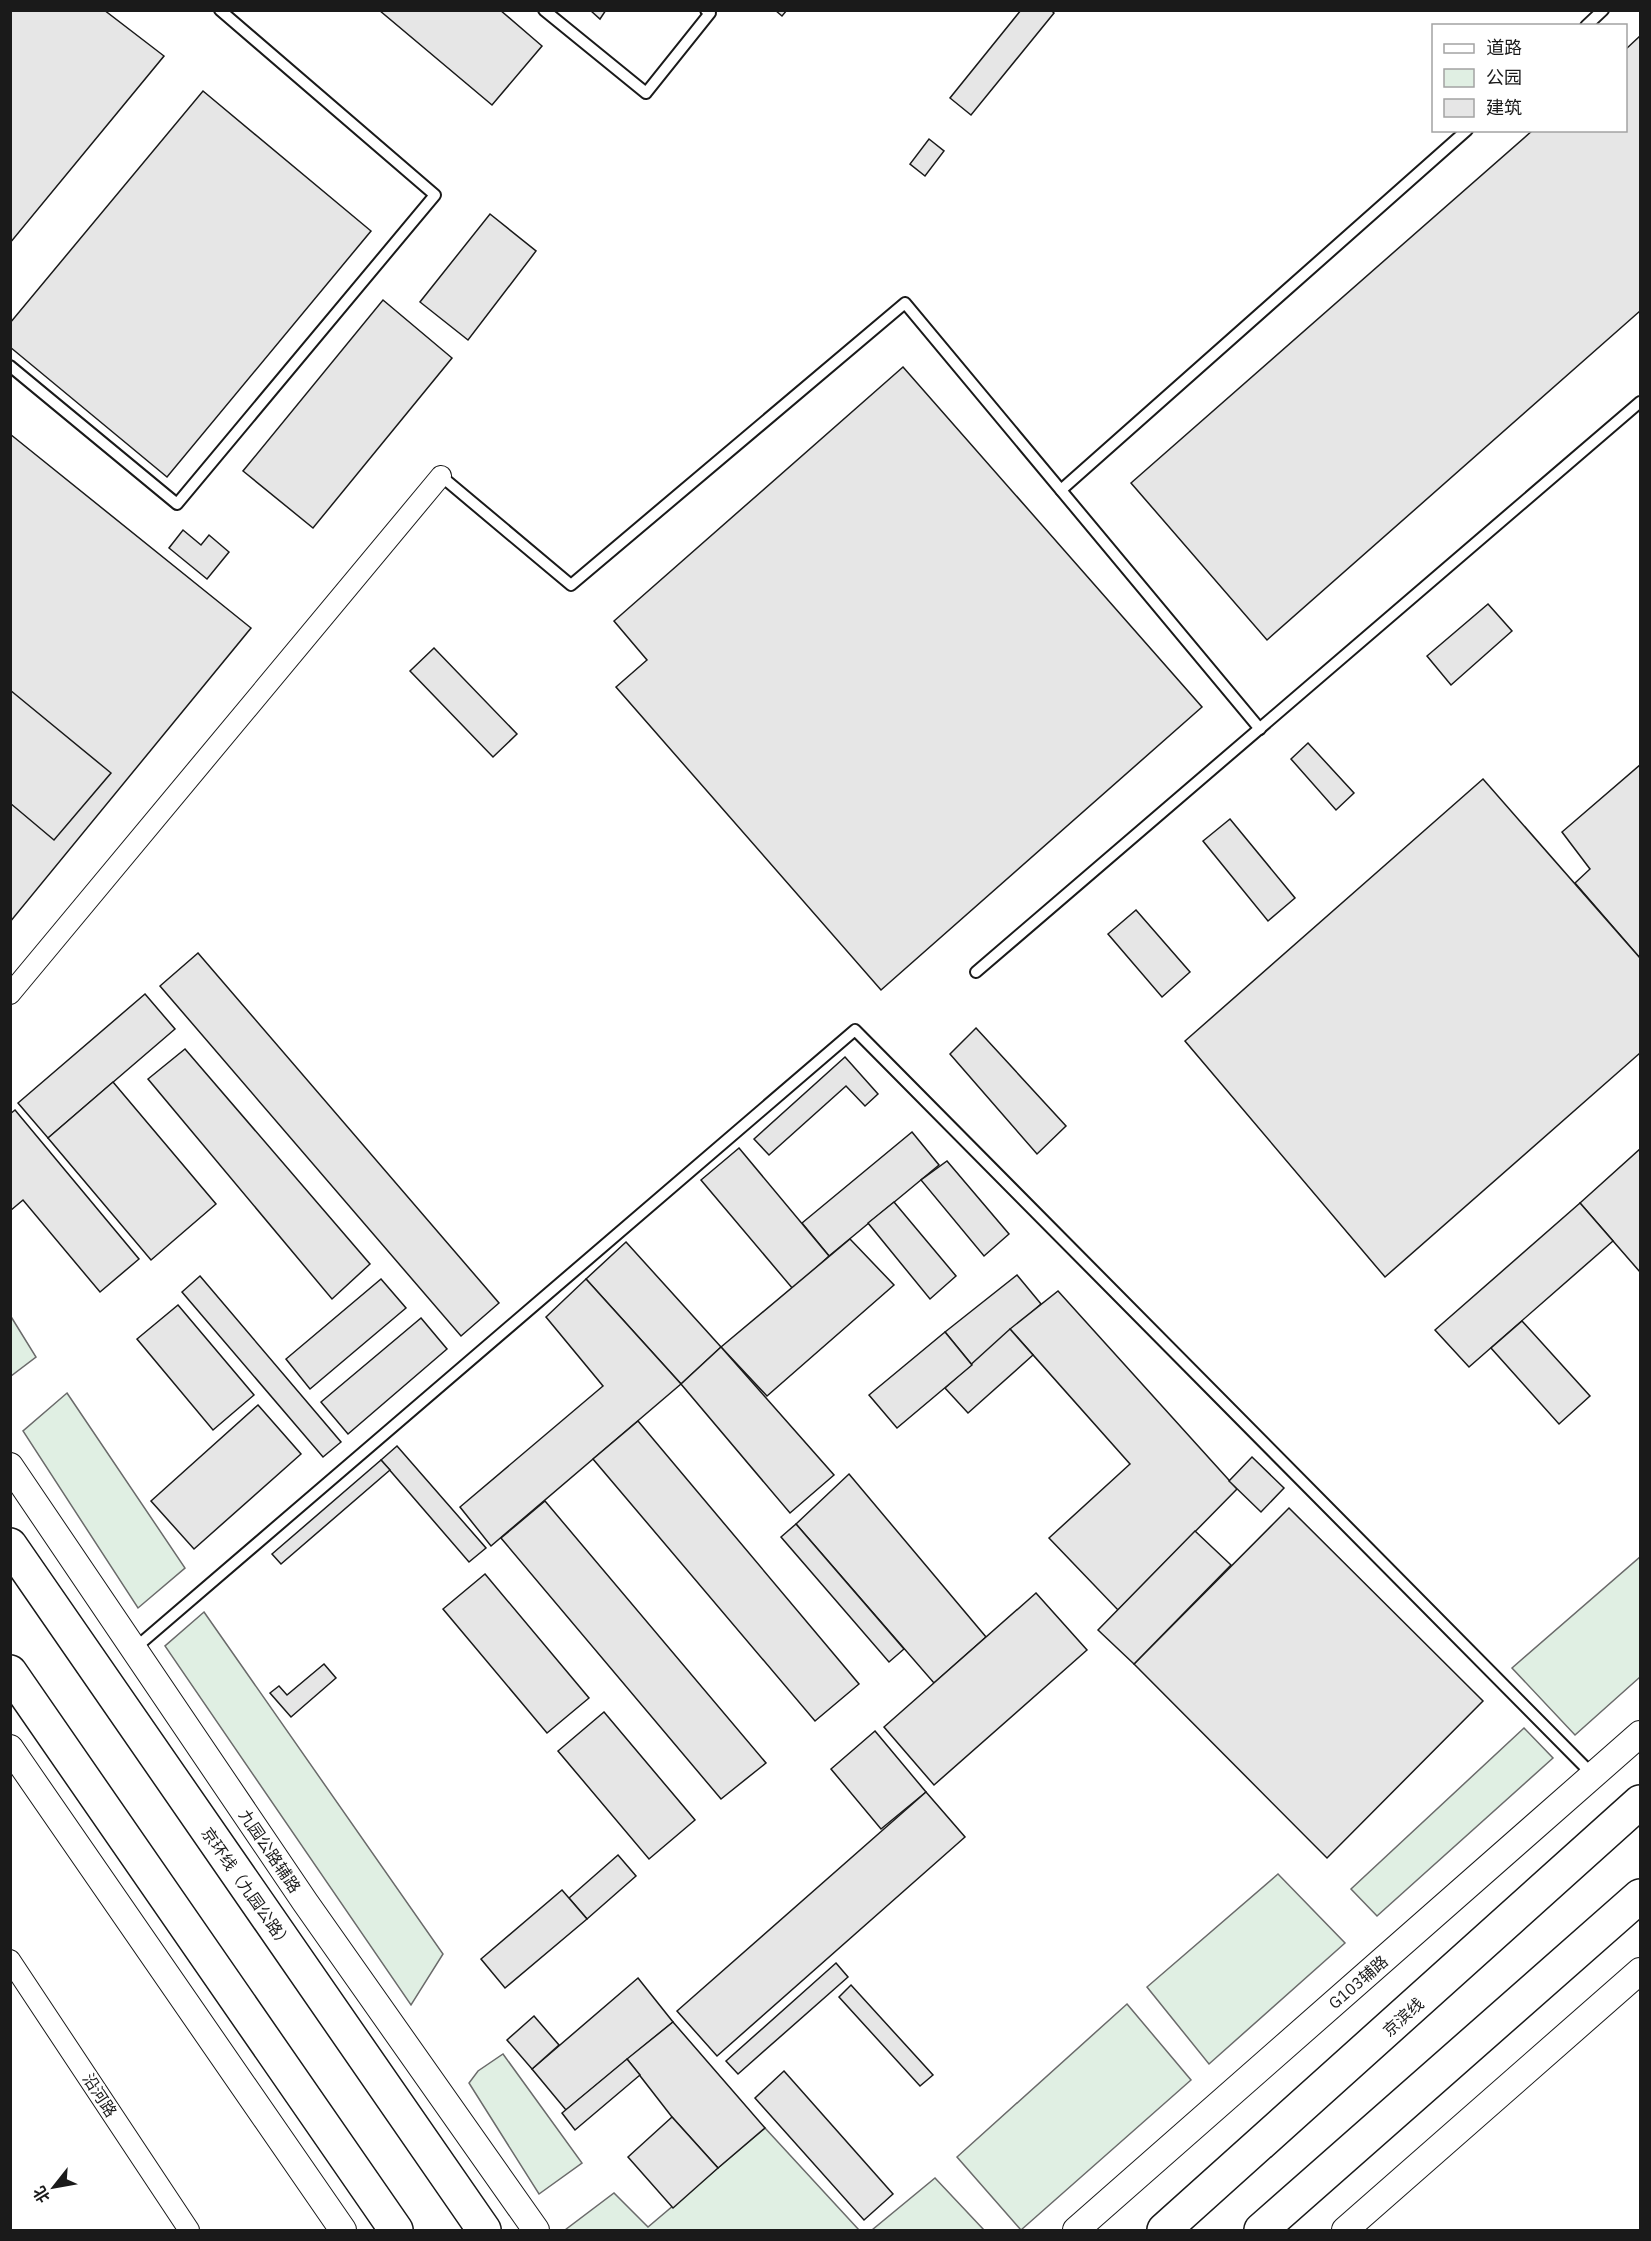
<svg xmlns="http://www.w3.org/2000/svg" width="1651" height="2241" viewBox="0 0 1651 2241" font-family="'IBM Plex Sans','Noto Sans SC',sans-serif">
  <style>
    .green { fill: #e0efe3; stroke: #6a6a6a; stroke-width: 1.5 }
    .building { fill: #e6e6e6; stroke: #1a1a1a; stroke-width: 1.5 }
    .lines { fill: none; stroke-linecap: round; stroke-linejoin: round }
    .service-casing { stroke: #1a1a1a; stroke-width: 14 }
    .minor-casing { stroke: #1a1a1a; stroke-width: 22 }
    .tertiary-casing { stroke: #1a1a1a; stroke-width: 28 }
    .trunk-casing { stroke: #1a1a1a; stroke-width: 36 }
    .service { stroke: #fff; stroke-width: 10 }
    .minor { stroke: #fff; stroke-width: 20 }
    .tertiary { stroke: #fff; stroke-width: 26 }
    .trunk { stroke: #fff; stroke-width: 33 }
    .labels { text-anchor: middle; stroke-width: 4.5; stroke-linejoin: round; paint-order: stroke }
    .street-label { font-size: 16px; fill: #1a1a1a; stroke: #fff }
  </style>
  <rect width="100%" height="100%" fill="#fff"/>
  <g class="green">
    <polygon points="10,1315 36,1357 11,1376 10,1376"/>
    <polygon points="67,1393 185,1568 138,1608 23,1431"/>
    <polygon points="1640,1557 1640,1677 1575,1735 1512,1668"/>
    <polygon points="204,1612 443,1954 411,2005 165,1646"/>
    <polygon points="1524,1728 1553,1758 1377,1916 1351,1889"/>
    <polygon points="1278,1874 1345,1943 1209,2064 1147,1987"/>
    <polygon points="1127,2004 1191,2080 1021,2230 957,2157"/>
    <polygon points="503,2054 582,2163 539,2194 469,2083 478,2071"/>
    <polygon points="765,2128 859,2230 565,2230 614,2193 648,2227"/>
    <polygon points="935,2178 984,2230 872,2230"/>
  </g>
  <g class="building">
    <polygon points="10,10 104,10 164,56 10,243"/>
    <polygon points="379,10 500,10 542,46 492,105"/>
    <polygon points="590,10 606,10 600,19"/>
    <polygon points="775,10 787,10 782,16"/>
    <polygon points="1021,10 1051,10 1054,13 971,115 950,98"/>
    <polygon points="1640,36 1640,311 1267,640 1131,483 1533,130 1626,130 1626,49"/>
    <polygon points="203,91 371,231 167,477 10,347 10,323"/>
    <polygon points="929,139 944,151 925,176 910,164"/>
    <polygon points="490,214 536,251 468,340 420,302"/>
    <polygon points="383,300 452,358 313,528 243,471"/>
    <polygon points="903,367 1202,707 881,990 616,687 647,660 614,621"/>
    <polygon points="10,434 251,628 10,922"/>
    <polygon points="183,530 201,545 209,535 229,552 207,579 169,548"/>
    <polygon points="1488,604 1512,631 1451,685 1427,656"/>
    <polygon points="434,648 517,734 493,757 410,671"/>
    <polygon points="10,690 111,773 54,840 10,803"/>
    <polygon points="1308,743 1354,793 1336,810 1291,759"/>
    <polygon points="1640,765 1640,958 1575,883 1590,869 1562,832"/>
    <polygon points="1483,779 1640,958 1640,1053 1385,1277 1185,1041"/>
    <polygon points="1230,819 1295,898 1268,921 1203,841"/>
    <polygon points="1136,910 1190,972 1162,997 1108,934"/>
    <polygon points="198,953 499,1303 461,1336 160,986"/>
    <polygon points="145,994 175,1029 48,1138 18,1103"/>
    <polygon points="976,1028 1066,1126 1037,1154 950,1054"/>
    <polygon points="185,1049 370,1264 332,1299 148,1079"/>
    <polygon points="845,1057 878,1094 865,1106 846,1086 769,1155 754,1139"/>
    <polygon points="113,1082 216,1204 151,1260 48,1138"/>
    <polygon points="15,1110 139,1259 100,1292 23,1200 10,1211 10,1114"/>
    <polygon points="912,1132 939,1165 829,1256 802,1223"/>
    <polygon points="739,1148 829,1256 793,1289 701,1180"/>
    <polygon points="1640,1149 1640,1272 1580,1203"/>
    <polygon points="947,1161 1009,1234 984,1256 921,1180"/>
    <polygon points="894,1202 956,1276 930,1299 868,1223"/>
    <polygon points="1580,1203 1613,1241 1469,1367 1435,1330"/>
    <polygon points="850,1239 894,1285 767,1396 721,1347"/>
    <polygon points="626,1242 721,1347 681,1384 586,1279"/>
    <polygon points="1017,1275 1041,1304 972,1365 945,1332"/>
    <polygon points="200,1276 341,1442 323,1457 182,1292"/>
    <polygon points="381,1279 406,1308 310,1389 286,1359"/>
    <polygon points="586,1279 681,1384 491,1546 460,1507 603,1386 546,1317"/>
    <polygon points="1058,1291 1237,1489 1118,1610 1049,1538 1130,1464 1010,1329"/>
    <polygon points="178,1305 254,1395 213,1430 137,1339"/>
    <polygon points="421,1318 447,1349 348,1434 321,1402"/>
    <polygon points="1522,1321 1590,1396 1559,1424 1491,1348"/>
    <polygon points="1010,1329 1033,1355 968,1413 945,1388"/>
    <polygon points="945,1332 972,1365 897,1428 869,1395"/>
    <polygon points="721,1347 834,1475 790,1513 681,1384"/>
    <polygon points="258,1405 301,1454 194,1549 151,1501"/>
    <polygon points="638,1421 859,1684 815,1721 593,1459"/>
    <polygon points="397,1446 486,1548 469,1562 381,1460"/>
    <polygon points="1252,1457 1284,1488 1261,1512 1229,1481"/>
    <polygon points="381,1460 390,1470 281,1564 272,1554"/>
    <polygon points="849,1474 986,1637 934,1683 796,1524"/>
    <polygon points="545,1501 766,1763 721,1799 501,1538"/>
    <polygon points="1289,1508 1483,1701 1327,1858 1134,1664"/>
    <polygon points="796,1524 904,1649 889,1662 781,1537"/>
    <polygon points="1195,1531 1231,1565 1134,1664 1098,1630"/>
    <polygon points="485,1574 589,1698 547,1733 443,1609"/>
    <polygon points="1036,1593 1087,1650 934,1785 884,1727"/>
    <polygon points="324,1664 336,1678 291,1717 270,1693 279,1686 287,1695"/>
    <polygon points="604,1712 695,1820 649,1859 558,1751"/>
    <polygon points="875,1731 926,1792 881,1829 831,1769"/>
    <polygon points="926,1792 965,1837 717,2056 677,2011"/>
    <polygon points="618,1855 636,1876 587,1919 569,1898"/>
    <polygon points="562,1890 587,1919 505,1988 481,1959"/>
    <polygon points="836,1963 848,1977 738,2074 726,2061"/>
    <polygon points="638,1978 673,2022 566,2110 532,2069"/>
    <polygon points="851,1985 933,2075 920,2086 839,1997"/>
    <polygon points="534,2016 559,2045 532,2069 507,2040"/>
    <polygon points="673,2022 765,2128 718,2168 672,2117 627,2059"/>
    <polygon points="627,2059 640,2075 575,2130 562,2113"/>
    <polygon points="784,2071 893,2194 864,2220 755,2098"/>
    <polygon points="672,2117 718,2168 673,2208 628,2157"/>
  </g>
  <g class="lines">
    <defs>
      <g id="service">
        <polyline points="544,10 646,93 710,13 706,10"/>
        <polyline points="1586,26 1603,10"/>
        <polyline points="10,366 177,504 435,195 220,10"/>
        <polyline points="441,476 571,585 905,303 1260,729"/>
        <polyline points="1061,490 1467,130"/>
        <polyline points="976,972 1640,402"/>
        <polyline points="134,1649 855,1030 1593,1775"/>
      </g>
      <g id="minor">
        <polyline points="10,994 441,476"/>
        <polyline points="10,1960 189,2230"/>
      </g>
      <g id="tertiary">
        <polyline points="10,1466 305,1902 536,2230"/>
        <polyline points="10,1748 343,2230"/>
        <polyline points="1076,2230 1640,1734"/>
        <polyline points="1345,2230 1640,1971"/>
      </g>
      <g id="trunk">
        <polyline points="10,1545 484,2230"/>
        <polyline points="10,1672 396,2230"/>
        <polyline points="1164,2230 1640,1802"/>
        <polyline points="1261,2230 1640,1896"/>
      </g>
    </defs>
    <use href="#service" class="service-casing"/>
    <use href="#minor" class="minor-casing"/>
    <use href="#tertiary" class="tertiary-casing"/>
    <use href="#trunk" class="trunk-casing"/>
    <use href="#service" class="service"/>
    <use href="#minor" class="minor"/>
    <use href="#tertiary" class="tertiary"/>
    <use href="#trunk" class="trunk"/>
  </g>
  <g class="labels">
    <g class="street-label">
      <text transform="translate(270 1851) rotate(56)" y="6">九园公路辅路</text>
      <text transform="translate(247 1888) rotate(55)" y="6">京环线（九园公路）</text>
      <text transform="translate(1358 1982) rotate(-41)" y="6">G103辅路</text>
      <text transform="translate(1403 2017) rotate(-42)" y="6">京滨线</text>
      <text transform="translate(100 2095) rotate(57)" y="6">沿河路</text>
    </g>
  </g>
  <rect width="1651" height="2241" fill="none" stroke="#1a1a1a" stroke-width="24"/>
  <rect x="1432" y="24" width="195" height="108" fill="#ffffff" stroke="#a3a3a3" stroke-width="1.5"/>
  <rect x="1444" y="44" width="30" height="9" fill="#ffffff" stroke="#a3a3a3" stroke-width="1.5"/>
  <text x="1486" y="54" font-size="18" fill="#1a1a1a">道路</text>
  <rect x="1444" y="69" width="30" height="18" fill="#e0efe3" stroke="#a3a3a3" stroke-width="1.5"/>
  <text x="1486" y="84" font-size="18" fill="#1a1a1a">公园</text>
  <rect x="1444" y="99" width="30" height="18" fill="#e6e6e6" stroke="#a3a3a3" stroke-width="1.5"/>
  <text x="1486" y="114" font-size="18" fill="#1a1a1a">建筑</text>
  <g transform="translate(54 2187) rotate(239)" stroke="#ffffff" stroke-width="4.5" paint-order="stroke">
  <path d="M0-4.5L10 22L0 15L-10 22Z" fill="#1a1a1a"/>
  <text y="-9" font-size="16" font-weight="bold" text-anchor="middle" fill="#1a1a1a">北</text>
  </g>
</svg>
